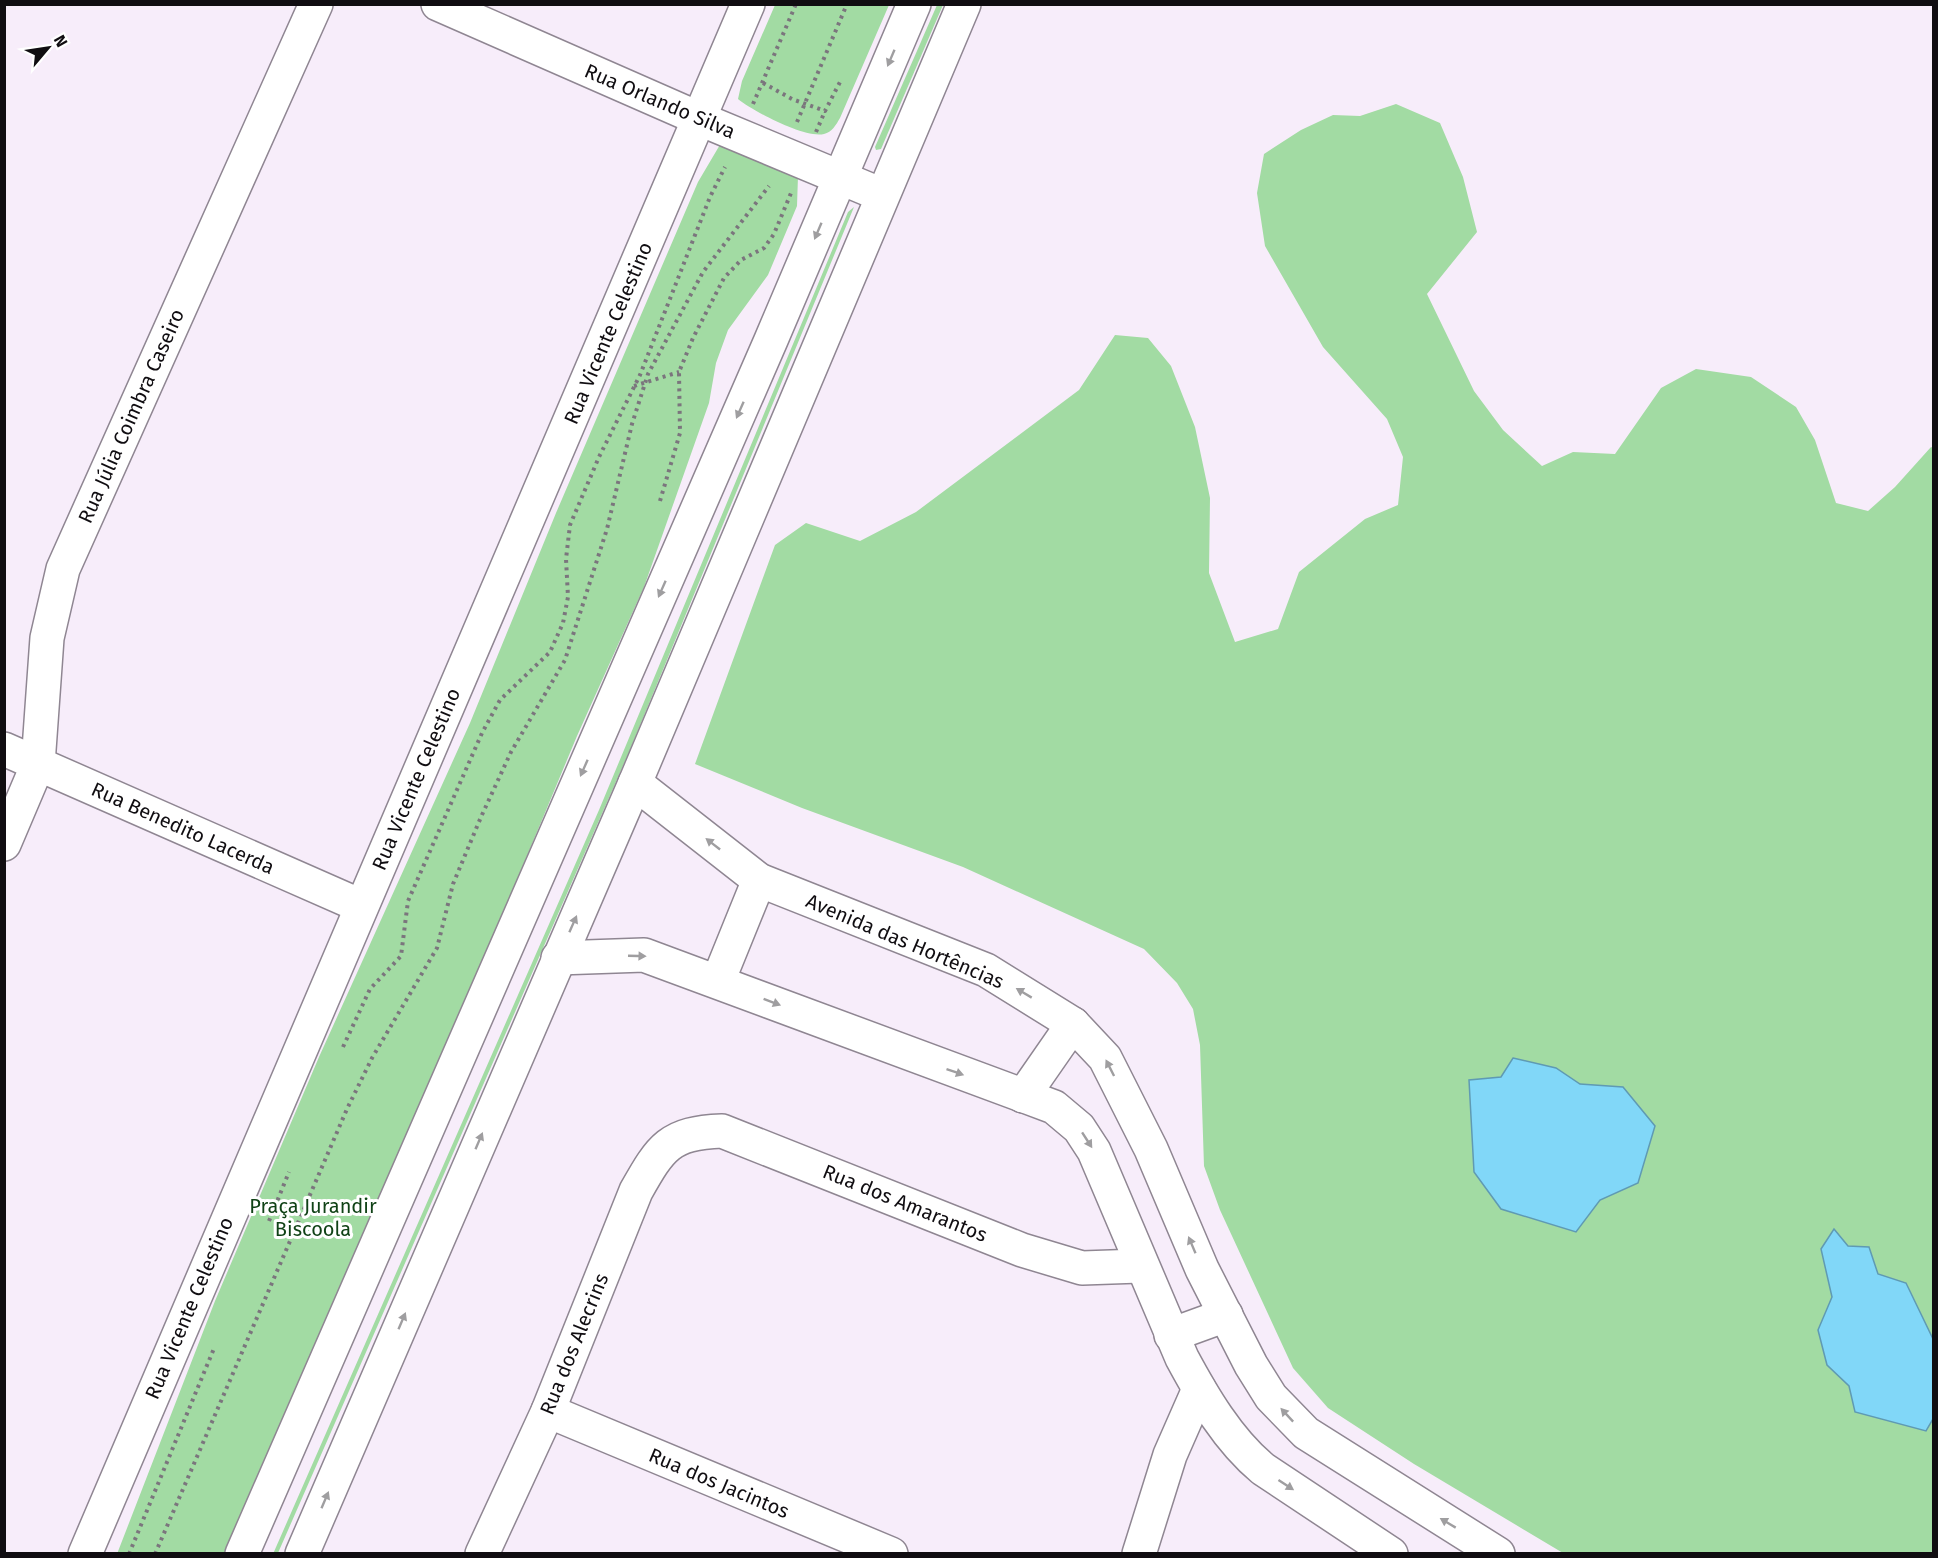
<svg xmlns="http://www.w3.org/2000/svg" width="1938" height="1558" viewBox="0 0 1938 1558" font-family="'Fira Sans',sans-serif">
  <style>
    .green { fill: #a2dba3 }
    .water { fill: #81d7f8; stroke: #5f9ab3; stroke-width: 1.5 }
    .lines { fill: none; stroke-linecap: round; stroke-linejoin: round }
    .street-casing { stroke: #8f8692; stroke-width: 36 }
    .secondary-casing { stroke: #8f8692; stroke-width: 36 }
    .path { stroke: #7b757d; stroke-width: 4; stroke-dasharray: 3 4.5; stroke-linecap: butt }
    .street { stroke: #fff; stroke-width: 33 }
    .secondary { stroke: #fff; stroke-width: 33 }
    .oneway { fill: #9f9ea0 }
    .labels { text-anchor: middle; stroke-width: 6; stroke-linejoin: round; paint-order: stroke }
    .street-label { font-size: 20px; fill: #100d11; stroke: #fff }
    .park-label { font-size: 20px; fill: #104216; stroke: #fff }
  </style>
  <rect width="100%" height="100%" fill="#f7edfa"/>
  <g class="green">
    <path d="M775,5H889L840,118C836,125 832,132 824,134C805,139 753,111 738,99L742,81Z"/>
    <polygon points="937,5 943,5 881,149 876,150 875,147"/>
    <polygon points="1396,104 1440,123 1463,177 1477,232 1427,294 1474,391 1503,430 1542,466 1573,452 1615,454 1661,388 1696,369 1751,377 1796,407 1815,440 1836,503 1868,511 1895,487 1931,447 1933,448 1933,1553 1563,1553 1414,1464 1328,1408 1293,1368 1220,1210 1204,1166 1200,1045 1193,1009 1177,983 1144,949 963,867 802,808 695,764 775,545 806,523 860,541 916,512 1079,390 1115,335 1148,338 1171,366 1195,427 1210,498 1209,573 1235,642 1278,629 1299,572 1365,519 1398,505 1403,457 1387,419 1323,347 1265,246 1257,193 1264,154 1301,130 1333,115 1360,116"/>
    <polygon points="721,143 798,176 797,206 768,275 728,330 716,363 709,403 644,587 577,736 363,1249 261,1469 226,1553 117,1554 215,1301 319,1057 470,723 556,513 698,182"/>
    <polygon points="854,207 629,752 278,1553 273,1554 599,810 848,212"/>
  </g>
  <g class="water">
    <polygon points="1513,1058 1556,1068 1580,1084 1623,1087 1655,1126 1638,1183 1600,1200 1576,1232 1501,1209 1474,1172 1469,1080 1501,1077"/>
    <polygon points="1834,1229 1848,1246 1869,1247 1878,1274 1906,1283 1933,1339 1933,1419 1926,1431 1855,1412 1849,1386 1827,1365 1818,1330 1832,1297 1821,1249"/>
  </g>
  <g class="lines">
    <defs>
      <g id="street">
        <polyline points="438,4 700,119 882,195"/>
        <polyline points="4,749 361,906"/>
        <polyline points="635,783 759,880 986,970 1073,1024 1105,1058 1151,1149 1202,1269 1251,1365 1271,1397 1306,1433 1498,1554"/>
        <polyline points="4,844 38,764 47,638 63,569 316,4"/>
        <path d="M558,958L644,955L1054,1107L1079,1128L1094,1151L1182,1358C1203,1397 1228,1440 1263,1469L1391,1554"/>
        <polyline points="718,981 759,880"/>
        <polyline points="1023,1096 1073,1024"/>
        <polyline points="1171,1335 1226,1315"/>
        <polyline points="548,1411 891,1554"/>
        <polyline points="85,1554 748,4"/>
        <path d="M482,1554L548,1411L636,1191C661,1147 669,1133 722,1131L1022,1250L1082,1268L1140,1266"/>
        <polyline points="1139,1554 1170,1455 1199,1389"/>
      </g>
      <g id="secondary">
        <polyline points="242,1554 771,340 914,4"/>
        <polyline points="302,1554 635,783 964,4"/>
      </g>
    </defs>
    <use href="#street" class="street-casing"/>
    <use href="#secondary" class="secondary-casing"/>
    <g class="path">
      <polyline points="763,83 792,99 825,111 840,82"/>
      <polyline points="753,104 796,4"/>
      <polyline points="797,122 847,4"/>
      <polyline points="816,132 825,111"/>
      <polyline points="634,386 679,372"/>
      <polyline points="660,501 680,433 679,372 693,338 724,278 741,260 764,248 774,234 791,193"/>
      <polyline points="343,1047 370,989 401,956 408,901 482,733 500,700 550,652 563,623 568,597 566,559 570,525 599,457 640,375 710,197 725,167"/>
      <polyline points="269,1221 289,1172"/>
      <polyline points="129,1554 215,1346"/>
      <polyline points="155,1554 347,1109 372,1058 437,948 453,884 481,817 511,752 565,660 607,529 632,424 648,374 703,272 769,186"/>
    </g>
    <use href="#street" class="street"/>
    <use href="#secondary" class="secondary"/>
  </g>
  <defs><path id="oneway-solid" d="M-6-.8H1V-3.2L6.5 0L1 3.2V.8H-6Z" transform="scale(1.5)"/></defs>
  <g class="oneway">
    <use href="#oneway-solid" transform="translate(891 58) rotate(113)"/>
    <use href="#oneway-solid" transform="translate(818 231) rotate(113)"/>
    <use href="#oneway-solid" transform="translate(740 410) rotate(114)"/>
    <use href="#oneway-solid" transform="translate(662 589) rotate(114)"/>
    <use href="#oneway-solid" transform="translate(584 768) rotate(114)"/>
    <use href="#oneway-solid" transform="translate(713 844) rotate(-142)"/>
    <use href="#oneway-solid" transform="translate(573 924) rotate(-66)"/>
    <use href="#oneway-solid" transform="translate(637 956) rotate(2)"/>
    <use href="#oneway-solid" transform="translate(1024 993) rotate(-149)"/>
    <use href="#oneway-solid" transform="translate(772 1002) rotate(21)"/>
    <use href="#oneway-solid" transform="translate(1110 1068) rotate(-117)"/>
    <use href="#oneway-solid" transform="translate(955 1072) rotate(19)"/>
    <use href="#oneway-solid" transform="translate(1087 1140) rotate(57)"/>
    <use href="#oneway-solid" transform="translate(479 1141) rotate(-67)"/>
    <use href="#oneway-solid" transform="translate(1192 1245) rotate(-113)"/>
    <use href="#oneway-solid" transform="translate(402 1321) rotate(-67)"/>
    <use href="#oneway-solid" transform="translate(1287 1415) rotate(-133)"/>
    <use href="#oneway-solid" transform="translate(1286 1485) rotate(33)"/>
    <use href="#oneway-solid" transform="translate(325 1500) rotate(-67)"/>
    <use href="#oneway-solid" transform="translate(1448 1523) rotate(-149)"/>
  </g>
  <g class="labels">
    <g class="street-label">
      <text transform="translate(660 101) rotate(23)" y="7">Rua Orlando Silva</text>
      <text transform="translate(608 333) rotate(-67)" y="7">Rua Vicente Celestino</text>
      <text transform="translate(131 416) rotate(-66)" y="7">Rua Júlia Coimbra Caseiro</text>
      <text transform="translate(416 779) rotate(-67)" y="7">Rua Vicente Celestino</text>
      <text transform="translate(183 828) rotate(24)" y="7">Rua Benedito Lacerda</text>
      <text transform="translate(905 941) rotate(23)" y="7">Avenida das Hortências</text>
      <text transform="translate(905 1203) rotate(22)" y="7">Rua dos Amarantos</text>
      <text transform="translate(189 1308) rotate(-67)" y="7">Rua Vicente Celestino</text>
      <text transform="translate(574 1344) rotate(-68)" y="7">Rua dos Alecrins</text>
      <text transform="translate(719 1483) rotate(23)" y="7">Rua dos Jacintos</text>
    </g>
    <g class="park-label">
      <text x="313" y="1213">Praça Jurandir<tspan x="313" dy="23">Biscoola</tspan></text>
    </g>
  </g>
  <rect width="1938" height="1558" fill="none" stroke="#100d11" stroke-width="12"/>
  <g transform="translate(48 48) rotate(61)" stroke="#ffffff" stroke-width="4.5" paint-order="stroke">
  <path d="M0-4.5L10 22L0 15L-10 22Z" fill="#100d11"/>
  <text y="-9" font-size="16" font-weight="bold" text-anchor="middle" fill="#100d11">N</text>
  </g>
</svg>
